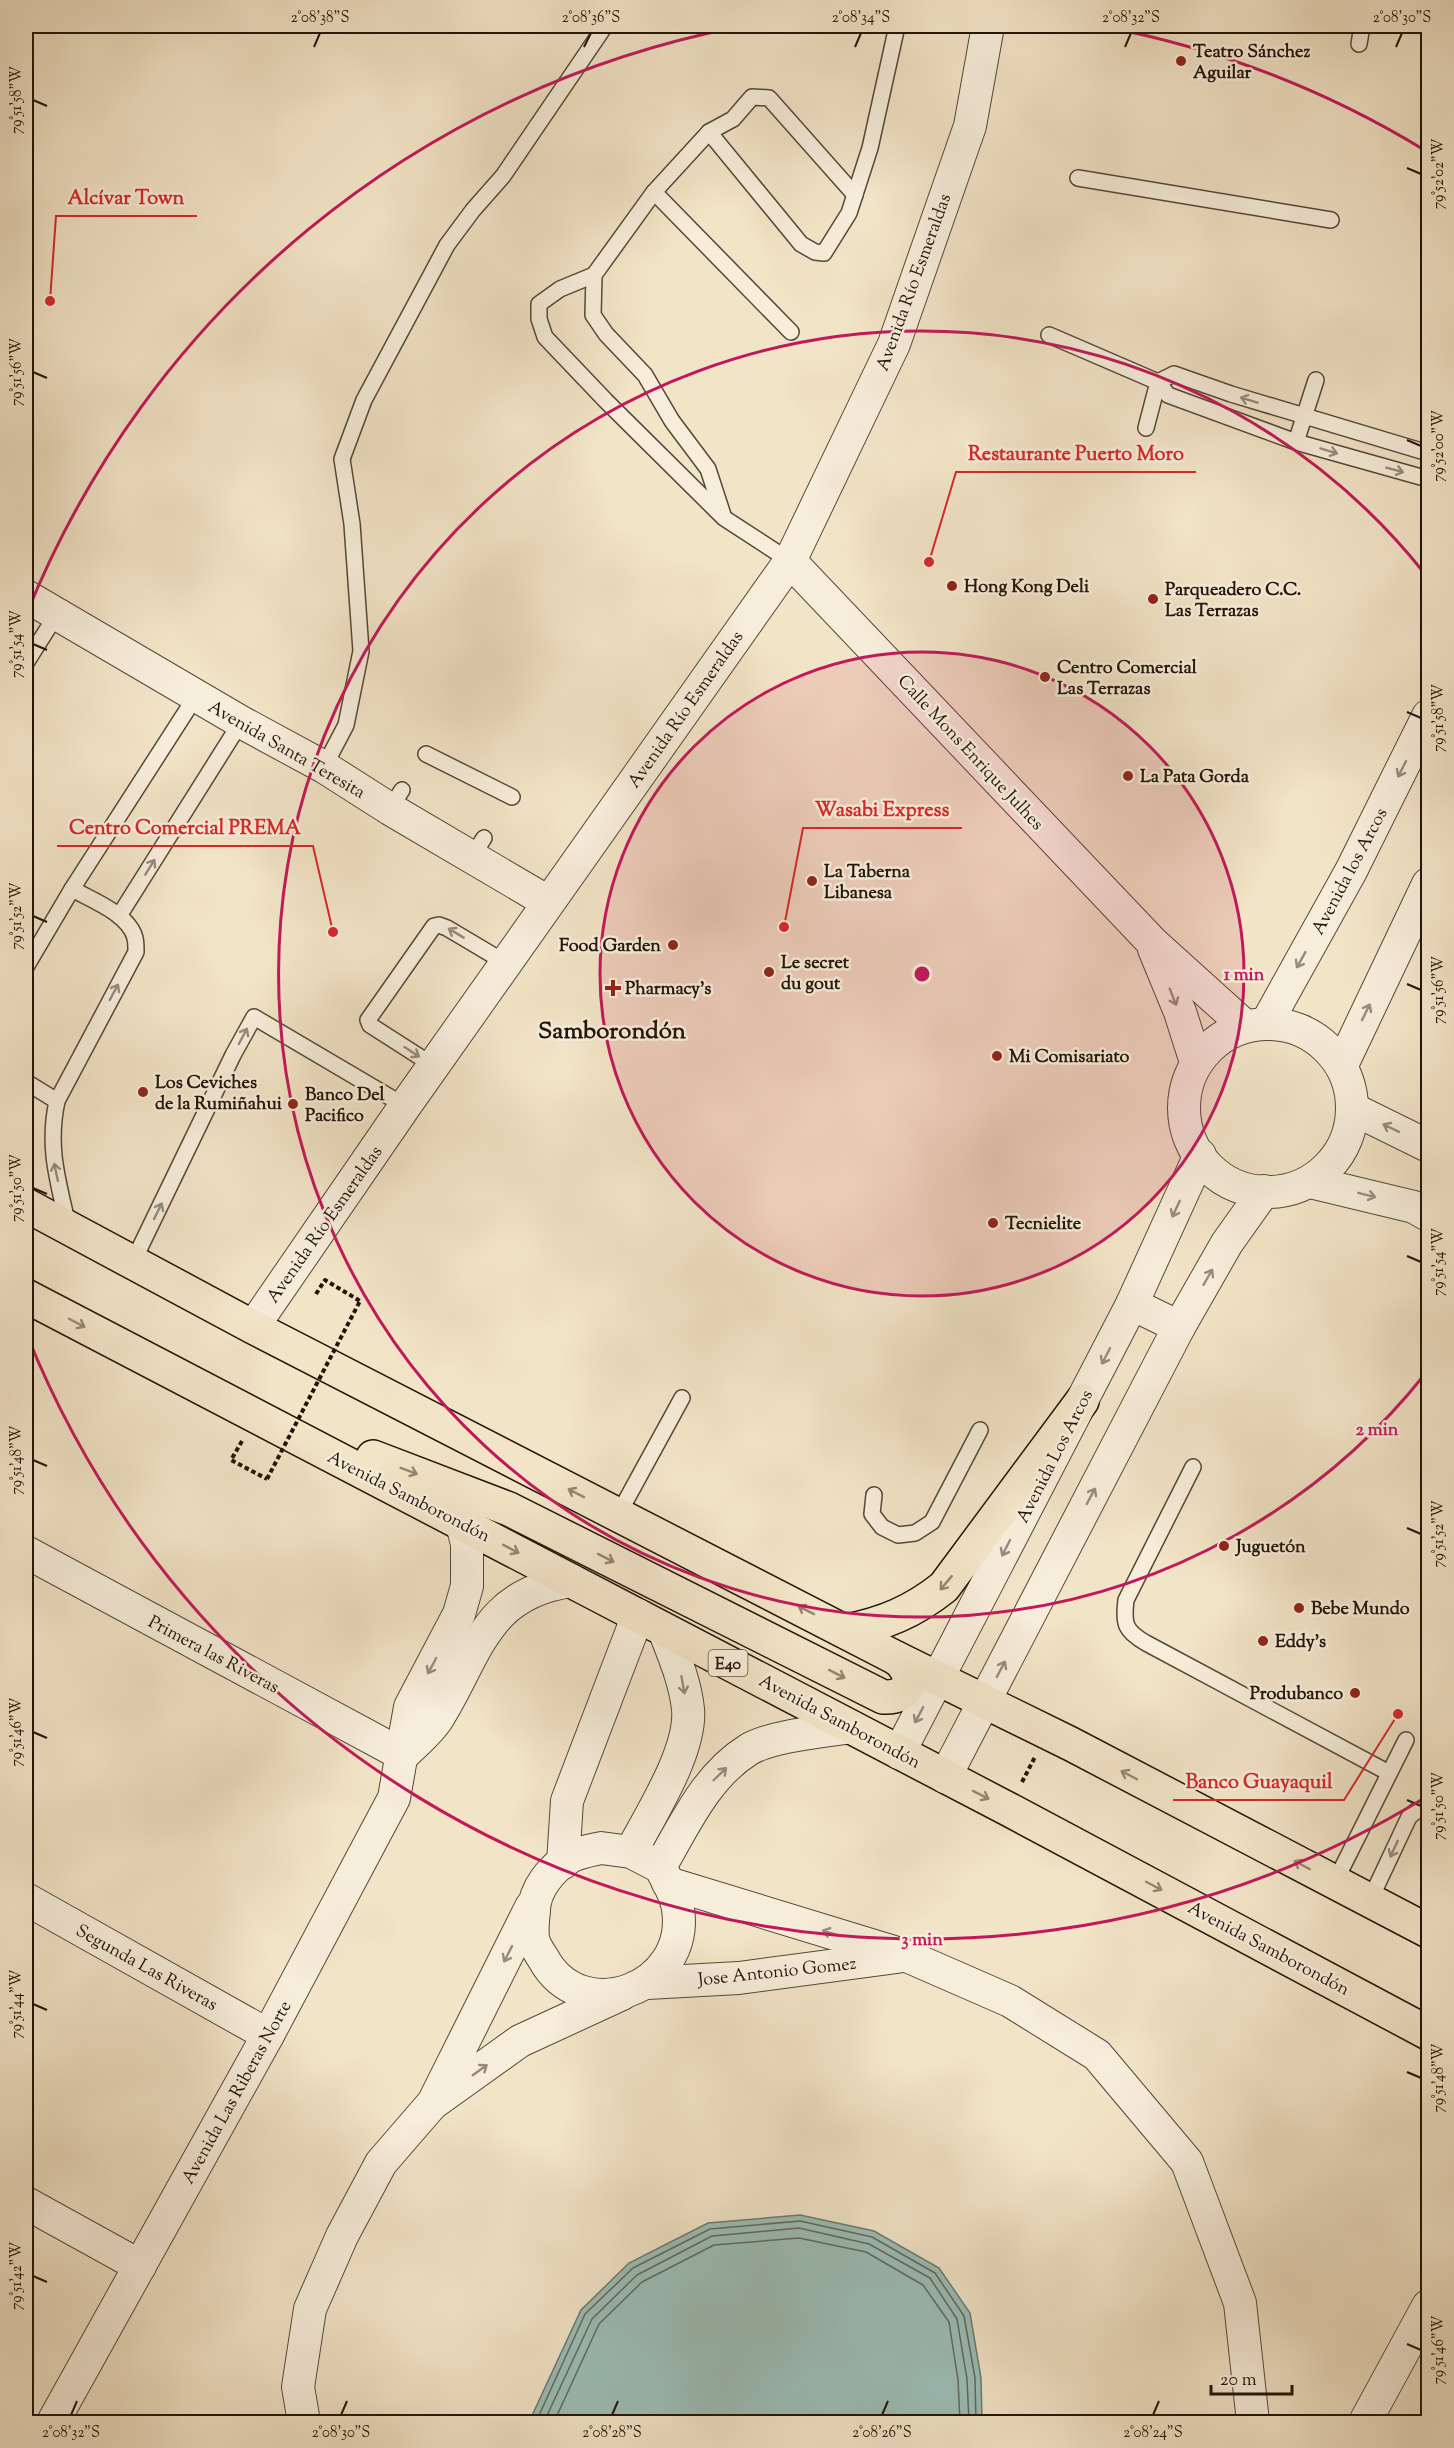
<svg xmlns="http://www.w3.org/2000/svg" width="1454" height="2448" viewBox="0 0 1454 2448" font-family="'Sorts Mill Goudy',serif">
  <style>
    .water { fill: #9bbeb7; stroke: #6a7a71; stroke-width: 1.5 }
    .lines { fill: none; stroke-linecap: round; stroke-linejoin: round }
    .shore { stroke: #5e695f; stroke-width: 1.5 }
    .lane-casing { stroke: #554837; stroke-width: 18 }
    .street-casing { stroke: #554837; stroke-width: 34 }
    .highway-casing { stroke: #211407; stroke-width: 36 }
    .path { stroke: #211407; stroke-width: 4; stroke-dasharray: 4.5 3; stroke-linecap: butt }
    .lane { stroke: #f7eddb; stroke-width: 15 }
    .street { stroke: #f7eddb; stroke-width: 32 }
    .highway { stroke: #f2e4c7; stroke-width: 33 }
    .path-bridge { stroke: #211407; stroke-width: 4; stroke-dasharray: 4.5 3; stroke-linecap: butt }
    .oneway { stroke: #978b7c }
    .oneway2 { stroke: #948671 }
    .ticks { fill: none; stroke: #211407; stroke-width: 2 }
    .ring { fill: none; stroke: #c2185b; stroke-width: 3 }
    .poi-dot { fill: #8f2418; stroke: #f7eddb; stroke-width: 2 }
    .labels { text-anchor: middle; stroke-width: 5; stroke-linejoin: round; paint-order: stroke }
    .shield { fill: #f7eddb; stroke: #615547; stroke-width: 1.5 }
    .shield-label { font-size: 16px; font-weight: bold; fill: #211407 }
    .poi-label { font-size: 18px; font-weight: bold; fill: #211407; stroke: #f7eddb; text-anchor: start }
    .street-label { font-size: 18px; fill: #211407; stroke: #f7eddb }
    .district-label { font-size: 24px; font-weight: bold; fill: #211407; stroke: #f7eddb }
    .centre { fill: #c2185b; stroke: #f7eddb; stroke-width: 3 }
    .ring-label { font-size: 18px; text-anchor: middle; font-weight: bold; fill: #c2185b; stroke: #f7eddb; stroke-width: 5; stroke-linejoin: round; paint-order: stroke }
    .leader { fill: none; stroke: #d62828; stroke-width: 2 }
    .callout-dot { fill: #d62828; stroke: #f7eddb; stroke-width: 2 }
    .callout-label { font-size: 20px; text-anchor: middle; font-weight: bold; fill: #d62828; stroke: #f7eddb; stroke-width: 5; stroke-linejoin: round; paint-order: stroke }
    .neatline { fill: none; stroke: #211407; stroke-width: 2 }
    .ticks-label { font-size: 15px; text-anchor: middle; fill: #211407 }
  </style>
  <rect width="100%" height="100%" fill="#f2e4c7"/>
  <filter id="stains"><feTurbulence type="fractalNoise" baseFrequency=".00333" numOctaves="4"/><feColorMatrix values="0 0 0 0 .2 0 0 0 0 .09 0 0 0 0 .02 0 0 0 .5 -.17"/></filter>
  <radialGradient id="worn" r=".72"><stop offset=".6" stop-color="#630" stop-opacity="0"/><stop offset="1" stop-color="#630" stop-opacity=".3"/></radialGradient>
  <polygon class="water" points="800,2215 874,2231 939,2268 970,2313 981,2378 982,2422 529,2422 581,2310 629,2263 708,2223"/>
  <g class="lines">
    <g class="shore">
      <polyline points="536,2422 585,2314 633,2268 710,2229 800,2221 872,2237 935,2273 964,2316 975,2378 976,2422"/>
      <polyline points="544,2422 592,2319 637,2275 712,2236 799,2228 869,2244 930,2278 957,2319 967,2379 969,2422"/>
      <polyline points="554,2422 599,2324 642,2282 714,2245 799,2238 866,2252 923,2285 949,2322 958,2380 960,2422"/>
    </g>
    <defs>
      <g id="lane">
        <polyline points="1359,44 1362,26"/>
        <polyline points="709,132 801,244 815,252 824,253 849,213 870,148 897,26"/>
        <polyline points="1078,178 1331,220"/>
        <polyline points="654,192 791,332"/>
        <polyline points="594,275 593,315 606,334 645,375 672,421 708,469 723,515"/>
        <polyline points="1049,335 1158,382 1168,395 1296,442 1428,479"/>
        <polyline points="1146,428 1158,382 1174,374 1231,394 1428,453"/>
        <polyline points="1296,442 1316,380"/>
        <polyline points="790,561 724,518 606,401 545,337 539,319 539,304 560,289 594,275 654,192 709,132 733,119 752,97 769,98 855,195"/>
        <polyline points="26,663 57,614"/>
        <polyline points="426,754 512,797"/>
        <polyline points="324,767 346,725 361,651 352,524 342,459 364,400 447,245 473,210 503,176 605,26"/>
        <polyline points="390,809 402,790"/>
        <polyline points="472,857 484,838"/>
        <polyline points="72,889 196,696"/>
        <polyline points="119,916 241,722"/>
        <path d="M26,967L72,889C92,900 129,914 135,938C136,942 136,948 136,952L57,1101C47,1148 58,1180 68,1226"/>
        <polyline points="434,1066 370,1025 368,1020 434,926 439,925 447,928 506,963"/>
        <polyline points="26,1082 57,1101"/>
        <polyline points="132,1264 233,1055 254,1017 405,1106"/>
        <path d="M1193,1467L1126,1600C1123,1624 1125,1631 1146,1643L1389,1773"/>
        <polyline points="874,1495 872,1514 882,1527 898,1535 915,1533 932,1522 980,1430"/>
        <polyline points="618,1515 682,1398"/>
        <polyline points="1335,1882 1406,1740"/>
        <polyline points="1370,1900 1409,1817 1416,1811 1428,1810"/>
      </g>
      <g id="street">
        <polyline points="790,561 1152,942 1245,1026"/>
        <polyline points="26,596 241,722 324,767 390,809 548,902"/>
        <polyline points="1154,949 1180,1012 1196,1062"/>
        <circle cx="1268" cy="1108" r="84"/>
        <polyline points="1266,1024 1351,871 1428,716"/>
        <polyline points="1342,1065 1428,884"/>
        <polyline points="1353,1109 1428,1146"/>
        <polyline points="1310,1182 1414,1207 1428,1215"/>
        <polyline points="1132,1304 1179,1327"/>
        <polyline points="253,1327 405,1106 790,561 894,344 970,126 988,26"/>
        <polyline points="26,1552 403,1755"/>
        <polyline points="899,1753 1132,1304 1200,1155"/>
        <path d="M403,1755C414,1744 429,1732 438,1718C478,1654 484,1593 572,1581"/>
        <polyline points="945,1777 1179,1327 1227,1243 1264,1191"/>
        <path d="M601,1848L631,1852L660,1867C667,1880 676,1895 678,1909C690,1989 581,2029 543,1958C539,1952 534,1945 533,1938C532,1929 533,1919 534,1911C534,1889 552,1868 570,1857C579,1852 592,1850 601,1848Z"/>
        <path d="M631,1852C650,1815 692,1751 688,1709C685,1681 674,1656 664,1630"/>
        <polyline points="563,1863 567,1801 638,1615"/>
        <path d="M660,1867C684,1826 706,1776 748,1750C770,1736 825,1731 852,1727"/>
        <polyline points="668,1883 907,1956 1010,2001 1097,2055 1187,2162 1240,2303 1253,2422"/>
        <polyline points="26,1899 268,2035"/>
        <polyline points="647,1983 739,1978 897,1957"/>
        <polyline points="435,2099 531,1907"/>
        <polyline points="26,2203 140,2266"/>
        <polyline points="53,2422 268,2035 394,1798 410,1707 459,1614 467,1586 467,1544 462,1524"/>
        <polyline points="304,2422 298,2387 310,2309 342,2236 381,2163 432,2104 520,2041 622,1994"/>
        <polyline points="1365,2422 1428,2306"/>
      </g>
      <g id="highway">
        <polyline points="26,1205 253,1327 896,1658 1071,1744 1428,1931"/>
        <polyline points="26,1296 1008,1809 1428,2033"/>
        <path d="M373,1457L509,1509L883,1697C911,1699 918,1674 896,1658"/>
        <path d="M846,1631C884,1624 914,1611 944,1587L1082,1401"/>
      </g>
    </defs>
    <use href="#lane" class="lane-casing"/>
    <use href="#street" class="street-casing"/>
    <use href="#highway" class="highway-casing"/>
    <g class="path">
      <polyline points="316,1294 325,1280 360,1301"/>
      <polyline points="242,1441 231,1460 267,1479"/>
      <polyline points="1022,1782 1035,1757"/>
    </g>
    <use href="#lane" class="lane"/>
    <use href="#street" class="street"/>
    <use href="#highway" class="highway"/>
    <polyline class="path-bridge" points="267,1479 360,1301"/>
  </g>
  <defs><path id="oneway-shaft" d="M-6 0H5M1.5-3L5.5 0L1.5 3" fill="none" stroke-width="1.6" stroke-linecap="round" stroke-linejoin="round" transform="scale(1.5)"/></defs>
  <g class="oneway">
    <use href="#oneway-shaft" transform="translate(1249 400) rotate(-163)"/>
    <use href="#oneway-shaft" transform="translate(1329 451) rotate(17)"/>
    <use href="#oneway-shaft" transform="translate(1395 470) rotate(15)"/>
    <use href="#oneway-shaft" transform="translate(1402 769) rotate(117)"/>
    <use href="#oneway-shaft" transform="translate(150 867) rotate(-58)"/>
    <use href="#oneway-shaft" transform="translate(456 933) rotate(-149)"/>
    <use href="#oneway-shaft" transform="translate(1301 960) rotate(119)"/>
    <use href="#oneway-shaft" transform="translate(114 992) rotate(-62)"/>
    <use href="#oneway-shaft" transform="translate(1173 997) rotate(68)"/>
    <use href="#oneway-shaft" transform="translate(1366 1012) rotate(-64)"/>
    <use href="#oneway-shaft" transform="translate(243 1036) rotate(-62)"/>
    <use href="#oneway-shaft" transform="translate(412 1052) rotate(33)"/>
    <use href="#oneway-shaft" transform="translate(1391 1128) rotate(-154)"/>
    <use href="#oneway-shaft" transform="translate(56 1172) rotate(-102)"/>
    <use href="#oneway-shaft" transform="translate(1367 1195) rotate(14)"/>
    <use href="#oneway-shaft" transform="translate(1176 1209) rotate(115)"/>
    <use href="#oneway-shaft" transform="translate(158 1211) rotate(-64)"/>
    <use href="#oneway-shaft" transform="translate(1208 1277) rotate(-60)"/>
    <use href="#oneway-shaft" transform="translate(1106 1356) rotate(117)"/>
    <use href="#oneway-shaft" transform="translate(1091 1496) rotate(-62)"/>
    <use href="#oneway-shaft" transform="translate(1006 1548) rotate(117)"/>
    <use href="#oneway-shaft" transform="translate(432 1666) rotate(118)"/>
    <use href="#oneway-shaft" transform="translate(1001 1669) rotate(-62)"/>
    <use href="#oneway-shaft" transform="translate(683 1685) rotate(80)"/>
    <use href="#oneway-shaft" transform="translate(919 1715) rotate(118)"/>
    <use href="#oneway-shaft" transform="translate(720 1774) rotate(-44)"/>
    <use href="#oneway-shaft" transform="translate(1394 1849) rotate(115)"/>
    <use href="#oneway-shaft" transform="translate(831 1933) rotate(-163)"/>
    <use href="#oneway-shaft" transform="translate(508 1954) rotate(117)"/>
    <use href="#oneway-shaft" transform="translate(480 2070) rotate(-36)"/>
  </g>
  <g class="oneway2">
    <use href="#oneway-shaft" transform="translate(77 1323) rotate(28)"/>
    <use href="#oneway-shaft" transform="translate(409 1471) rotate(21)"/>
    <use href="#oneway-shaft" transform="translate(576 1493) rotate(-153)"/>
    <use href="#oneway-shaft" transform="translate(511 1549) rotate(28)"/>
    <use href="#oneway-shaft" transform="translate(606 1558) rotate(27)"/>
    <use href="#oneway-shaft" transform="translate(946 1583) rotate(130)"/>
    <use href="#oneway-shaft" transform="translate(806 1610) rotate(-153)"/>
    <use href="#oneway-shaft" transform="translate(837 1674) rotate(27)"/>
    <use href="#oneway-shaft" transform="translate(1129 1775) rotate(-152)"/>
    <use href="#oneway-shaft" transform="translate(981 1795) rotate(27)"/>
    <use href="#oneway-shaft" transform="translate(1302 1865) rotate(-152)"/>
    <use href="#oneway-shaft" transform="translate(1154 1886) rotate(28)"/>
  </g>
  <path class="ticks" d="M314,47L320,33M584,47L591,33M855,47L861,33M1125,47L1131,33M1396,47L1402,33M33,100L47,106M1407,168L1421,174M33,372L47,378M1407,440L1421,446M33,644L47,650M1407,712L1421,718M33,916L47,922M1407,984L1421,990M33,1188L47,1194M1407,1256L1421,1262M33,1460L47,1466M1407,1528L1421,1534M33,1732L47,1738M1407,1800L1421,1806M33,2004L47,2010M1407,2072L1421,2078M33,2276L47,2282M1407,2344L1421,2350M71,2415L77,2401M341,2415L347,2401M612,2415L618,2401M882,2415L888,2401M1153,2415L1159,2401"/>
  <circle cx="922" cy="974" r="322" fill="#c2185b" fill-opacity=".12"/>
  <g class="ring">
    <circle cx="922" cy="974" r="322"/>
    <path d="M1425 1374A643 643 0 1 1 1425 574"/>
    <path d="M1426 1797A965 965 0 0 1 27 1335M27 613A965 965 0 0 1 738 27M1106 27A965 965 0 0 1 1426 151"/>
  </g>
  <g class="poi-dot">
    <circle cx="1181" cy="61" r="6"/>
    <circle cx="952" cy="586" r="6"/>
    <circle cx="1153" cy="599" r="6"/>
    <circle cx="1045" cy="677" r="6"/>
    <circle cx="1128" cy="776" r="6"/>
    <circle cx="812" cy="881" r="6"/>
    <circle cx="673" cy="945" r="6"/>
    <circle cx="769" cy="972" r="6"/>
    <path d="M610 979h6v6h6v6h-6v6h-6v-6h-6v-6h6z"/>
    <circle cx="997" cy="1056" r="6"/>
    <circle cx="143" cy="1092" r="6"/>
    <circle cx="293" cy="1104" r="6"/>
    <circle cx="993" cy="1223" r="6"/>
    <circle cx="1224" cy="1546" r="6"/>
    <circle cx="1299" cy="1608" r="6"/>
    <circle cx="1263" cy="1641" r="6"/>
    <circle cx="1355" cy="1693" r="6"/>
  </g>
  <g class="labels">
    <rect class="shield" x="708.5" y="1650" width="39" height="26" rx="4.5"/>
    <g class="shield-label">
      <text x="728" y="1669">E40</text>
    </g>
    <g class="poi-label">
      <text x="1193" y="57">Teatro Sánchez<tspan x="1193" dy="21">Aguilar</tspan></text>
      <text x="964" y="592">Hong Kong Deli</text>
      <text x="1165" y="595">Parqueadero C.C.<tspan x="1165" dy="21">Las Terrazas</tspan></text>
      <text x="1057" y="673">Centro Comercial<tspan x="1057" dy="21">Las Terrazas</tspan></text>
      <text x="1140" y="782">La Pata Gorda</text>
      <text x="824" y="877">La Taberna<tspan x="824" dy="21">Libanesa</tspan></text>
      <text x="661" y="951" text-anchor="end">Food Garden</text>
      <text x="781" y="968">Le secret<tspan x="781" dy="21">du gout</tspan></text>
      <text x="625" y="994">Pharmacy's</text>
      <text x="1009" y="1062">Mi Comisariato</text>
      <text x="155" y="1088">Los Ceviches<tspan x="155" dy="21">de la Rumiñahui</tspan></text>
      <text x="305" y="1100">Banco Del<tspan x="305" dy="21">Pacifico</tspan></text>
      <text x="1005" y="1229">Tecnielite</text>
      <text x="1236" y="1552">Juguetón</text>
      <text x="1311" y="1614">Bebe Mundo</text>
      <text x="1275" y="1647">Eddy’s</text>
      <text x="1343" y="1699" text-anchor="end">Produbanco</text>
    </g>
    <g class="street-label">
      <text transform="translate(913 282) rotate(-70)" y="6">Avenida Río Esmeraldas</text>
      <text transform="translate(685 709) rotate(-55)" y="6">Avenida Río Esmeraldas</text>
      <text transform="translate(287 749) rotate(30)" y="6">Avenida Santa Teresita</text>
      <text transform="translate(971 752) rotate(47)" y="6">Calle Mons Enrique Julhes</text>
      <text transform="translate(1349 871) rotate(-62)" y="6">Avenida los Arcos</text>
      <text transform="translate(324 1224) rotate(-55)" y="6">Avenida Río Esmeraldas</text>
      <text transform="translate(1054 1456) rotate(-63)" y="6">Avenida Los Arcos</text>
      <text transform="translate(409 1496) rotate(27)" y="6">Avenida Samborondón</text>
      <text transform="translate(214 1654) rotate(28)" y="6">Primera las Riveras</text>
      <text transform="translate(840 1721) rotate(28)" y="6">Avenida Samborondón</text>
      <text transform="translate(1269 1948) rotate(28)" y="6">Avenida Samborondón</text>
      <text transform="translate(147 1967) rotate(29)" y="6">Segunda Las Riveras</text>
      <text transform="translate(777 1971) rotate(-6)" y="6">Jose Antonio Gomez</text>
      <text transform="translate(236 2092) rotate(-61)" y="6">Avenida Las Riberas Norte</text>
    </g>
    <g class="district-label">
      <text x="612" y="1038">Samborondón</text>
    </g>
  </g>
  <circle cx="922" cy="974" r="9" class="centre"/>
  <g class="ring-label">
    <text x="1244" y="980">1 min</text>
    <text x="1377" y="1435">2 min</text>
    <text x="922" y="1945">3 min</text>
  </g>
  <path class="leader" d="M50 301L56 216H197M929 562L956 472H1196M784 927L803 828H962M333 932L313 846H57M1398 1714L1344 1800H1173"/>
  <g class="callout-dot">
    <circle cx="50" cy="301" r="6"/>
    <circle cx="929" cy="562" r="6"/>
    <circle cx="784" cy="927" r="6"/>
    <circle cx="333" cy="932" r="6"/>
    <circle cx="1398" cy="1714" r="6"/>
  </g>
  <g class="callout-label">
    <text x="126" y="204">Alcívar Town</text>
    <text x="1076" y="460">Restaurante Puerto Moro</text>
    <text x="882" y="816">Wasabi Express</text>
    <text x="185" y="834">Centro Comercial PREMA</text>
    <text x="1259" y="1788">Banco Guayaquil</text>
  </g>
  <rect width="1454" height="2448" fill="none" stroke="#f2e4c7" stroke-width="66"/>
  <path d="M1211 2385v9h81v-9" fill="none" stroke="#211407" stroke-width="3"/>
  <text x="1220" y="2385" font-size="18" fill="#211407" stroke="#f7eddb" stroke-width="4.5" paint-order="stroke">20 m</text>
  <rect x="33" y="33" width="1388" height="2382" class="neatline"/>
  <g class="ticks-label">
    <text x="320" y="22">2°08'38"S</text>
    <text x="591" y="22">2°08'36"S</text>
    <text x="861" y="22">2°08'34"S</text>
    <text x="1131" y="22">2°08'32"S</text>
    <text x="1402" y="22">2°08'30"S</text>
    <text transform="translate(16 100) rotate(-90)" y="5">79°51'58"W</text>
    <text transform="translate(1438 174) rotate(-90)" y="5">79°52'02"W</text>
    <text transform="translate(16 372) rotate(-90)" y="5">79°51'56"W</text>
    <text transform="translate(1438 446) rotate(-90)" y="5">79°52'00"W</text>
    <text transform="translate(16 644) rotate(-90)" y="5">79°51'54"W</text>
    <text transform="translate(1438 718) rotate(-90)" y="5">79°51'58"W</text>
    <text transform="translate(16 916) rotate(-90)" y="5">79°51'52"W</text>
    <text transform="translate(1438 990) rotate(-90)" y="5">79°51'56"W</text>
    <text transform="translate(16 1188) rotate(-90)" y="5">79°51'50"W</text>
    <text transform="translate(1438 1262) rotate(-90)" y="5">79°51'54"W</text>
    <text transform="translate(16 1460) rotate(-90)" y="5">79°51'48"W</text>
    <text transform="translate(1438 1534) rotate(-90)" y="5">79°51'52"W</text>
    <text transform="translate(16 1732) rotate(-90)" y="5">79°51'46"W</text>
    <text transform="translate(1438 1806) rotate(-90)" y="5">79°51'50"W</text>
    <text transform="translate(16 2004) rotate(-90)" y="5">79°51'44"W</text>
    <text transform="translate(1438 2078) rotate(-90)" y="5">79°51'48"W</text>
    <text transform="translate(16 2276) rotate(-90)" y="5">79°51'42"W</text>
    <text transform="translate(1438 2350) rotate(-90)" y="5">79°51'46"W</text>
    <text x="71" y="2437">2°08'32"S</text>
    <text x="341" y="2437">2°08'30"S</text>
    <text x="612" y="2437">2°08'28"S</text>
    <text x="882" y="2437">2°08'26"S</text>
    <text x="1153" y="2437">2°08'24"S</text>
  </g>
  <rect width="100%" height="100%" filter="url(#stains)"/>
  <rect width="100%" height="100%" fill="url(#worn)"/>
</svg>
